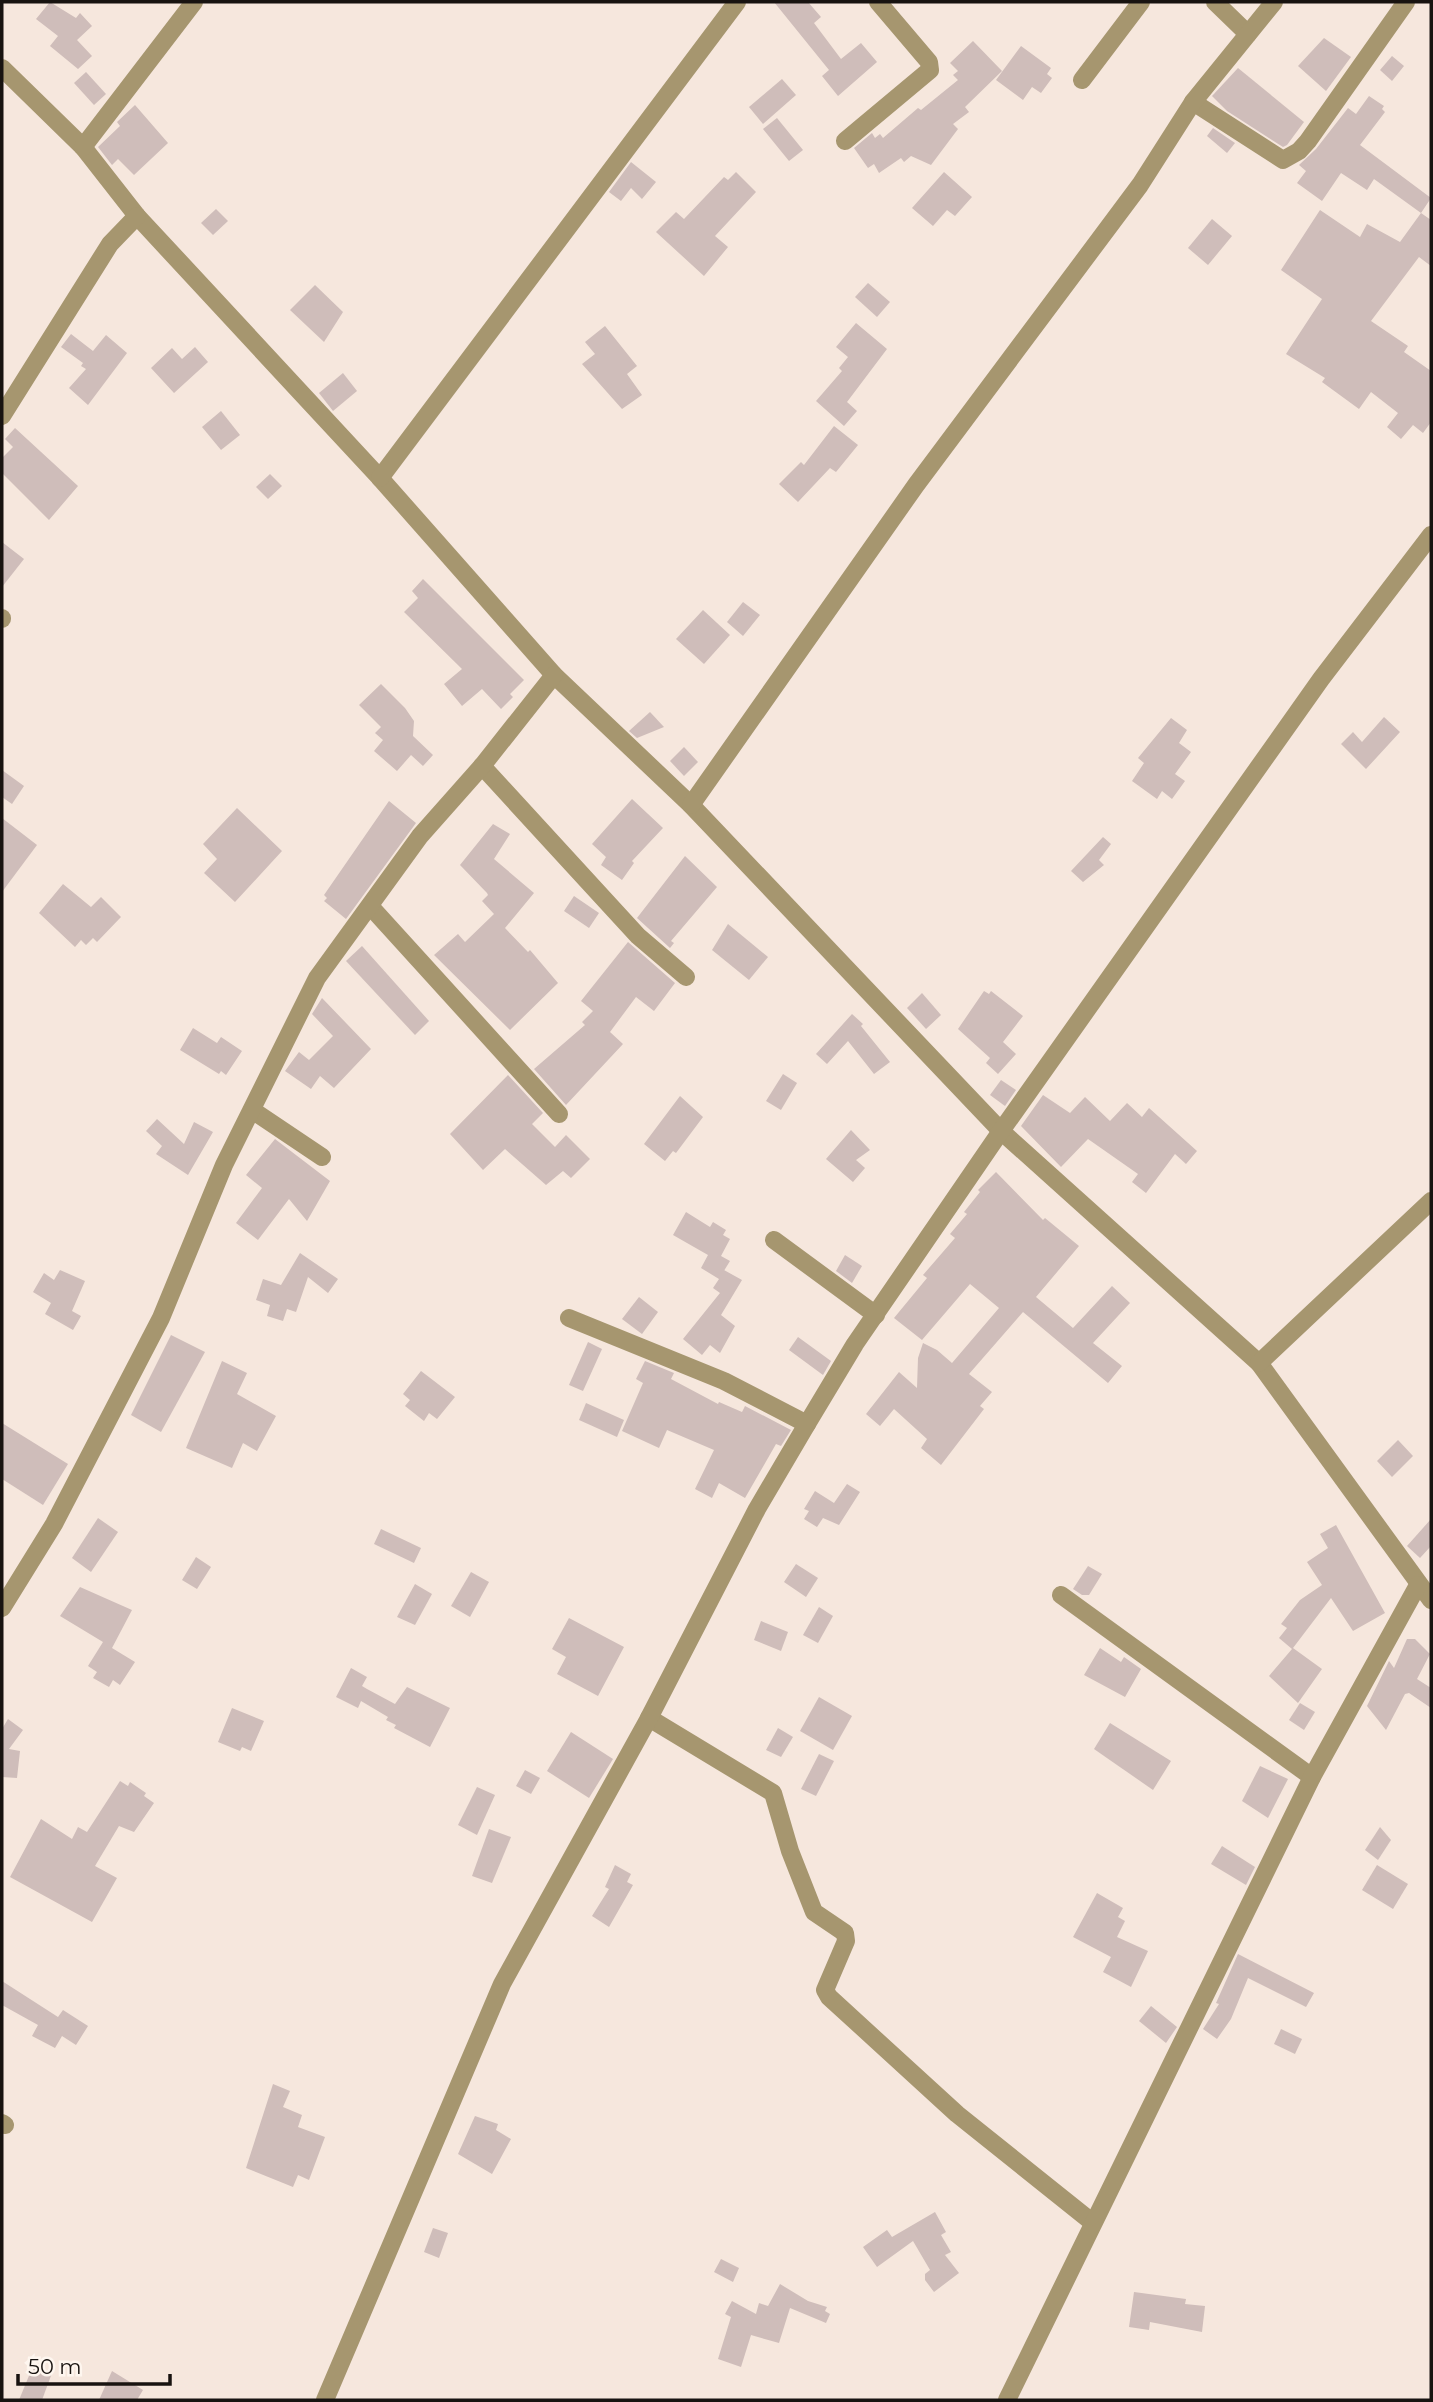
<svg xmlns="http://www.w3.org/2000/svg" width="1433" height="2402" viewBox="0 0 1433 2402" font-family="Montserrat,sans-serif">
  <style>
    .building { fill: #cfbdba }
    .lines { fill: none; stroke-linecap: round; stroke-linejoin: round }
    .minor { stroke: #a6966f; stroke-width: 18 }
  </style>
  <rect width="100%" height="100%" fill="#f6e7dd"/>
  <g class="building">
    <polygon points="50,2 76,18 80,13 92,26 77,40 92,56 78,69 50,46 58,36 36,19"/>
    <polygon points="774,2 808,2 821,17 814,23 841,59 861,43 877,62 838,96 822,76 829,70"/>
    <polygon points="1324,38 1351,57 1326,91 1298,66"/>
    <polygon points="973,41 1002,71 965,107 969,112 953,124 958,129 931,165 911,156 904,162 901,158 879,173 874,164 868,168 854,148 872,133 875,138 880,134 883,138 918,108 921,110 958,80 953,75 958,71 950,63"/>
    <polygon points="1021,46 1051,68 1047,74 1052,78 1041,93 1032,87 1023,100 996,80"/>
    <polygon points="1392,56 1404,66 1392,81 1380,70"/>
    <polygon points="1238,68 1304,122 1287,145 1283,147 1227,111 1212,96"/>
    <polygon points="86,72 106,94 94,105 74,83"/>
    <polygon points="782,79 796,95 763,124 749,107"/>
    <polygon points="1369,96 1384,106 1382,109 1385,112 1360,145 1431,198 1421,213 1374,179 1367,190 1341,173 1322,201 1297,183 1306,171 1299,165 1316,149 1348,108 1356,114"/>
    <polygon points="135,105 168,143 134,175 118,159 112,165 98,147 120,126 117,122"/>
    <polygon points="777,118 803,150 789,161 763,129"/>
    <polygon points="1213,128 1235,143 1227,153 1207,136"/>
    <polygon points="631,162 656,182 642,199 631,188 621,201 609,192"/>
    <polygon points="736,172 756,192 715,236 728,247 704,276 656,232 676,212 684,219 724,177 728,180"/>
    <polygon points="944,172 972,197 955,216 947,210 933,226 912,208"/>
    <polygon points="216,209 228,221 213,235 201,223"/>
    <polygon points="1320,210 1360,237 1367,224 1400,242 1421,213 1431,220 1431,266 1419,257 1371,321 1408,346 1404,352 1431,371 1431,422 1423,433 1413,425 1401,439 1387,427 1398,413 1371,392 1359,409 1322,382 1325,378 1286,354 1322,299 1281,270"/>
    <polygon points="1212,219 1232,236 1208,265 1188,248"/>
    <polygon points="868,283 890,302 877,317 855,297"/>
    <polygon points="315,285 343,312 324,342 290,310"/>
    <polygon points="856,323 887,349 847,402 857,411 844,426 816,401 842,371 839,368 848,357 836,347"/>
    <polygon points="605,326 637,366 627,374 642,395 622,409 582,364 595,354 585,342"/>
    <polygon points="71,334 93,351 106,335 127,353 88,405 69,388 86,369 81,366 83,363 61,347"/>
    <polygon points="195,347 208,362 174,393 151,368 172,348 182,359"/>
    <polygon points="343,373 357,391 333,411 319,393"/>
    <polygon points="221,411 240,435 221,450 202,427"/>
    <polygon points="834,426 858,445 836,472 830,468 798,502 779,484 801,462 804,465"/>
    <polygon points="15,428 78,486 49,520 2,473 2,458 13,447 5,439"/>
    <polygon points="270,474 282,486 268,499 256,487"/>
    <polygon points="2,542 24,559 2,587"/>
    <polygon points="423,579 524,680 510,694 513,697 501,709 482,689 462,706 444,684 462,669 404,612 418,598 412,591"/>
    <polygon points="743,602 760,615 743,636 727,622"/>
    <polygon points="703,610 730,635 704,664 676,639"/>
    <polygon points="381,684 405,708 414,721 413,736 433,755 423,766 411,755 397,771 374,751 383,740 375,733 381,727 359,705"/>
    <polygon points="650,712 664,727 637,738 629,731"/>
    <polygon points="1384,717 1400,732 1366,769 1341,744 1353,732 1362,742"/>
    <polygon points="1171,718 1187,730 1179,743 1191,752 1175,774 1185,781 1172,799 1162,791 1157,799 1132,781 1144,763 1138,758"/>
    <polygon points="684,747 698,762 684,776 670,761"/>
    <polygon points="2,770 24,786 12,804 2,797"/>
    <polygon points="632,799 663,828 632,861 634,863 622,880 601,865 606,857 592,844"/>
    <polygon points="389,801 416,823 346,919 324,901 327,898 324,895"/>
    <polygon points="237,808 282,851 235,902 204,873 217,859 203,844"/>
    <polygon points="2,818 37,845 2,892"/>
    <polygon points="493,824 510,834 494,859 534,893 505,928 528,952 530,950 558,983 510,1030 434,955 458,934 465,942 494,914 482,901 488,895 487,893 460,865"/>
    <polygon points="1103,837 1111,844 1099,860 1104,865 1083,882 1071,871"/>
    <polygon points="685,856 717,887 671,941 674,943 670,948 637,918"/>
    <polygon points="63,884 91,907 101,897 121,917 97,942 93,938 86,945 81,940 75,947 39,913"/>
    <polygon points="574,896 599,913 589,928 564,911"/>
    <polygon points="728,924 768,957 749,980 712,950"/>
    <polygon points="628,942 675,983 654,1011 636,997 610,1032 623,1044 566,1105 534,1069 585,1025 582,1022 593,1011 581,1001"/>
    <polygon points="362,946 429,1021 415,1035 346,961"/>
    <polygon points="984,991 989,994 991,991 1023,1016 1003,1042 1016,1054 998,1074 986,1063 990,1058 958,1029"/>
    <polygon points="922,993 941,1015 926,1029 907,1008"/>
    <polygon points="322,998 371,1049 334,1088 320,1076 311,1089 285,1071 299,1052 309,1060 333,1036 312,1014"/>
    <polygon points="852,1014 863,1024 861,1026 890,1062 874,1074 848,1041 827,1064 816,1054"/>
    <polygon points="193,1028 217,1043 221,1037 242,1051 226,1075 221,1071 219,1074 180,1050"/>
    <polygon points="783,1074 797,1083 781,1110 766,1101"/>
    <polygon points="508,1075 543,1113 532,1124 555,1147 566,1135 590,1159 571,1178 563,1171 546,1185 505,1149 483,1170 450,1134"/>
    <polygon points="1001,1080 1016,1090 1005,1106 990,1095"/>
    <polygon points="1043,1095 1070,1113 1085,1097 1110,1121 1127,1103 1142,1117 1149,1108 1197,1151 1186,1164 1175,1154 1146,1193 1132,1182 1138,1174 1088,1139 1061,1167 1021,1126"/>
    <polygon points="680,1096 703,1117 676,1153 673,1151 665,1161 644,1144"/>
    <polygon points="157,1119 184,1144 194,1122 213,1132 188,1175 156,1154 162,1146 146,1131"/>
    <polygon points="851,1130 870,1150 856,1160 865,1168 853,1182 826,1159"/>
    <polygon points="275,1139 330,1181 307,1221 289,1199 258,1240 236,1223 262,1188 246,1175"/>
    <polygon points="996,1172 1043,1220 1045,1218 1079,1246 1036,1297 1073,1328 1112,1286 1130,1303 1093,1343 1122,1366 1108,1383 1023,1312 969,1374 992,1392 980,1406 984,1409 941,1465 921,1448 927,1439 894,1409 880,1426 866,1414 899,1372 917,1388 918,1358 923,1343 937,1350 952,1363 999,1308 970,1284 922,1340 894,1318 927,1278 923,1275 955,1238 950,1234 967,1214 964,1212 980,1192 978,1190"/>
    <polygon points="686,1212 710,1227 713,1222 726,1230 723,1235 730,1239 721,1256 730,1261 722,1274 724,1270 742,1280 721,1315 735,1326 720,1353 710,1345 702,1355 683,1339 720,1293 713,1288 719,1279 701,1268 708,1255 673,1235"/>
    <polygon points="300,1253 338,1279 328,1293 308,1277 296,1312 287,1309 283,1321 267,1316 270,1305 256,1300 263,1279 281,1285"/>
    <polygon points="845,1255 862,1266 852,1283 836,1271"/>
    <polygon points="60,1270 85,1281 72,1311 81,1316 73,1330 45,1314 51,1303 33,1292 44,1273 54,1280"/>
    <polygon points="639,1297 658,1312 642,1334 622,1319"/>
    <polygon points="171,1335 205,1352 161,1432 131,1415"/>
    <polygon points="798,1337 831,1361 823,1375 789,1350"/>
    <polygon points="588,1342 602,1349 583,1391 569,1385"/>
    <polygon points="222,1361 247,1373 237,1394 276,1416 257,1451 243,1443 232,1468 186,1448"/>
    <polygon points="645,1361 674,1373 671,1379 718,1404 719,1402 742,1412 745,1406 791,1430 781,1446 776,1444 745,1498 719,1483 712,1498 695,1489 714,1450 667,1430 659,1448 622,1431 643,1383 636,1379"/>
    <polygon points="421,1371 455,1397 437,1419 429,1413 424,1421 405,1406 410,1400 403,1394"/>
    <polygon points="586,1403 624,1420 617,1437 579,1420"/>
    <polygon points="2,1423 68,1464 43,1505 2,1479"/>
    <polygon points="1398,1440 1413,1456 1392,1477 1377,1461"/>
    <polygon points="847,1484 860,1492 839,1525 823,1518 817,1527 804,1519 809,1511 804,1509 815,1491 834,1503"/>
    <polygon points="98,1518 118,1532 91,1572 72,1558"/>
    <polygon points="1431,1519 1431,1546 1420,1558 1407,1546"/>
    <polygon points="1336,1525 1385,1613 1353,1631 1331,1598 1293,1648 1322,1669 1298,1703 1269,1676 1292,1649 1279,1638 1287,1628 1281,1624 1300,1600 1322,1585 1307,1562 1328,1548 1320,1534"/>
    <polygon points="381,1529 421,1548 414,1563 374,1544"/>
    <polygon points="196,1557 211,1567 197,1589 182,1580"/>
    <polygon points="796,1564 818,1578 806,1597 784,1582"/>
    <polygon points="1088,1566 1102,1574 1089,1595 1082,1595 1073,1589"/>
    <polygon points="471,1572 489,1582 470,1617 451,1606"/>
    <polygon points="415,1584 432,1594 415,1625 397,1617"/>
    <polygon points="80,1587 132,1610 112,1648 135,1662 120,1685 113,1680 109,1687 93,1678 97,1672 88,1666 103,1642 60,1616"/>
    <polygon points="819,1607 833,1616 818,1643 803,1635"/>
    <polygon points="569,1618 624,1647 598,1696 557,1674 566,1657 552,1649"/>
    <polygon points="761,1621 788,1632 781,1651 754,1640"/>
    <polygon points="1407,1639 1415,1639 1430,1654 1417,1679 1431,1688 1431,1708 1409,1693 1405,1694 1386,1730 1367,1706 1389,1661 1394,1668"/>
    <polygon points="1100,1648 1121,1662 1124,1657 1141,1669 1125,1697 1084,1675"/>
    <polygon points="351,1668 367,1677 362,1686 367,1689 365,1693 367,1689 395,1704 407,1687 450,1708 430,1747 394,1728 396,1725 386,1720 388,1717 361,1701 358,1708 336,1697"/>
    <polygon points="819,1697 852,1716 833,1750 800,1731"/>
    <polygon points="1300,1703 1315,1712 1304,1730 1289,1720"/>
    <polygon points="232,1708 264,1721 251,1751 242,1747 240,1751 218,1742"/>
    <polygon points="8,1719 23,1730 9,1749 20,1751 17,1778 2,1777 2,1729"/>
    <polygon points="1110,1723 1171,1761 1153,1790 1094,1749"/>
    <polygon points="778,1728 793,1737 781,1757 766,1750"/>
    <polygon points="571,1732 613,1759 589,1798 547,1771"/>
    <polygon points="819,1754 834,1761 816,1796 801,1789"/>
    <polygon points="1260,1766 1288,1779 1268,1818 1242,1801"/>
    <polygon points="525,1770 540,1778 531,1794 516,1786"/>
    <polygon points="120,1781 128,1786 130,1782 146,1793 144,1796 154,1803 134,1832 119,1826 95,1866 117,1878 92,1922 10,1877 41,1819 72,1839 78,1827 87,1832"/>
    <polygon points="477,1787 495,1795 477,1835 458,1825"/>
    <polygon points="1380,1827 1391,1840 1378,1860 1365,1850"/>
    <polygon points="489,1829 511,1837 492,1883 472,1876"/>
    <polygon points="1222,1846 1255,1867 1246,1885 1211,1864"/>
    <polygon points="615,1865 631,1874 627,1882 633,1885 609,1927 592,1916 609,1889 605,1887"/>
    <polygon points="1377,1865 1408,1884 1393,1909 1362,1890"/>
    <polygon points="1097,1893 1123,1908 1118,1917 1125,1921 1117,1937 1148,1951 1131,1987 1103,1972 1111,1957 1073,1937"/>
    <polygon points="1238,1954 1314,1993 1306,2007 1248,1978 1231,2019 1217,2039 1203,2029 1219,2004 1216,2003"/>
    <polygon points="2,1981 58,2017 63,2010 88,2026 76,2045 62,2036 55,2048 32,2036 38,2025 2,2005"/>
    <polygon points="1151,2006 1177,2027 1166,2043 1139,2021"/>
    <polygon points="1281,2029 1302,2039 1295,2054 1274,2044"/>
    <polygon points="273,2084 290,2091 283,2107 302,2115 298,2127 325,2137 309,2180 298,2175 293,2187 246,2168"/>
    <polygon points="475,2116 498,2124 496,2130 511,2139 492,2174 458,2154"/>
    <polygon points="935,2212 946,2232 941,2235 951,2252 945,2255 959,2273 934,2292 925,2280 925,2274 930,2270 913,2241 877,2267 863,2247 887,2230 892,2237"/>
    <polygon points="433,2228 448,2233 439,2258 424,2252"/>
    <polygon points="721,2259 739,2268 733,2282 714,2272"/>
    <polygon points="780,2284 808,2301 827,2307 825,2311 830,2314 826,2323 790,2308 779,2343 751,2335 741,2367 718,2359 731,2317 725,2314 732,2301 756,2314 759,2303 768,2306"/>
    <polygon points="1134,2292 1186,2299 1185,2304 1205,2306 1202,2332 1150,2322 1149,2330 1129,2327"/>
    <polygon points="33,2366 52,2373 42,2400 19,2400"/>
    <polygon points="112,2371 143,2390 137,2400 99,2400"/>
  </g>
  <g class="lines">
    <g class="minor">
      <polyline points="1215,2 1248,34"/>
      <polyline points="2,68 83,147 137,216 380,478 554,675 691,805 1001,1131 1259,1363 1431,1600"/>
      <polyline points="1082,80 1141,2"/>
      <polyline points="1193,102 1283,160 1299,151 1308,141 1406,2"/>
      <polyline points="845,141 930,70 929,62 878,2"/>
      <polyline points="83,147 194,2"/>
      <polyline points="2,416 110,244 137,216"/>
      <polyline points="380,478 737,2"/>
      <polyline points="2,618 2,619"/>
      <polyline points="482,766 638,936 686,977"/>
      <polyline points="691,805 916,485 1140,185 1193,102 1274,2"/>
      <polyline points="370,906 559,1114"/>
      <polyline points="252,1110 322,1157"/>
      <polyline points="774,1240 876,1315"/>
      <polyline points="569,1318 724,1381 807,1424"/>
      <polyline points="1259,1363 1431,1201"/>
      <polyline points="1061,1595 1312,1777"/>
      <polyline points="2,1608 54,1524 161,1318 224,1165 317,978 420,836 482,766 554,675"/>
      <polyline points="649,1718 773,1793 790,1851 814,1912 845,1933 846,1941 825,1990 829,1997 957,2114 1092,2222"/>
      <polyline points="2,2123 5,2125"/>
      <polyline points="325,2400 502,1984 649,1718 757,1509 807,1424 855,1344 1001,1131 1321,679 1431,535"/>
      <polyline points="1007,2400 1312,1777 1418,1585"/>
    </g>
  </g>
  <rect width="1433" height="2402" fill="none" stroke="#181310" stroke-width="7"/>
  <path d="M18 2374v10h152v-10" fill="none" stroke="#181310" stroke-width="3.5"/>
  <text x="28" y="2374" font-size="21" fill="#181310" stroke="#fef6ef" stroke-width="5" paint-order="stroke">50 m</text>
</svg>
